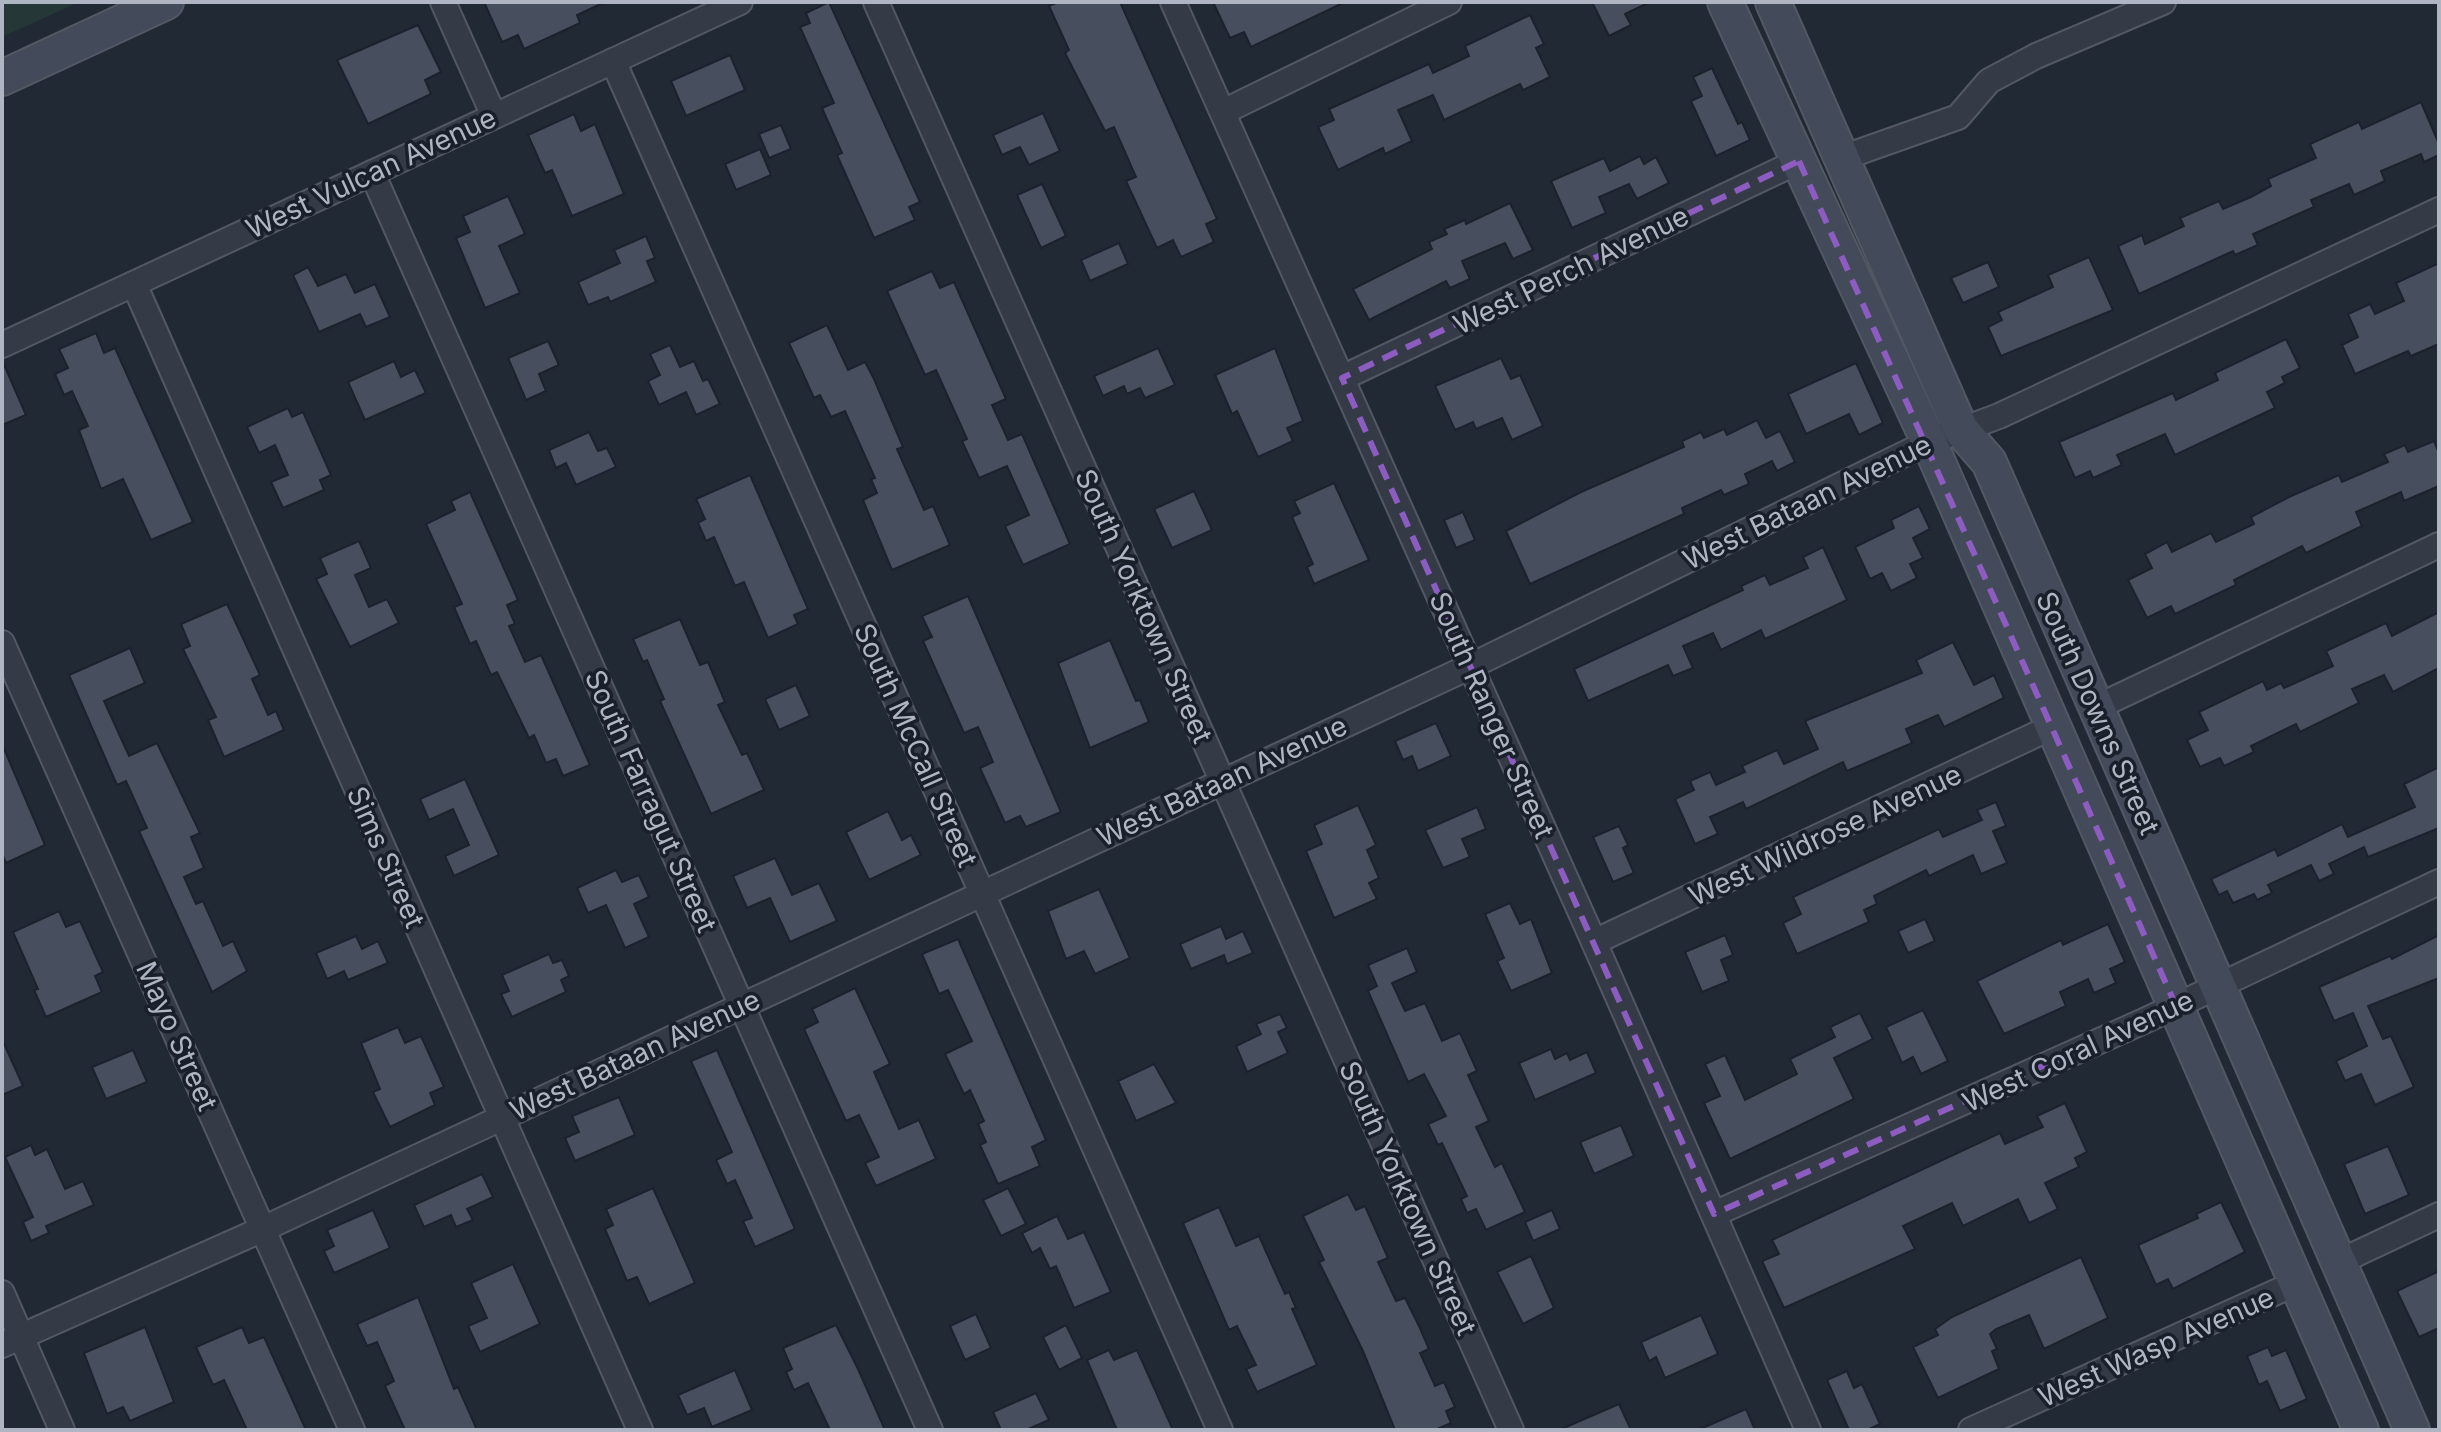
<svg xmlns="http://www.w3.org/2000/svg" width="2441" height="1432" viewBox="0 0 2441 1432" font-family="Inter,sans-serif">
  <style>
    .green { fill: #263738 }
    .building { fill: #474f5f; stroke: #1c222d; stroke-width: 2 }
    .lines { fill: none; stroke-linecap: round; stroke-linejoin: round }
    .minor-casing { stroke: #525864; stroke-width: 28 }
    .secondary-casing { stroke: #525864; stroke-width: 38 }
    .minor { stroke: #343b46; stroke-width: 24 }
    .secondary { stroke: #434a59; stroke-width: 34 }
    .marked { fill: none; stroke: #8d5cc0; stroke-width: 6; stroke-dasharray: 16 10; stroke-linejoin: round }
    .labels { text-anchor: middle; stroke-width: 7; stroke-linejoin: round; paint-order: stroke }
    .street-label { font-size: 28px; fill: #afb5c3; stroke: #1a202a }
  </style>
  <rect width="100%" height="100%" fill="#212935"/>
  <polygon class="green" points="2,2 79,2 2,37"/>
  <g class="building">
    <polygon points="484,2 605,2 577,15 580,23 524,49 518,35 502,42"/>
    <polygon points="829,2 920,202 909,207 915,220 874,238 837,155 842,153 822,108 834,103 800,27 810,23 806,13"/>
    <polygon points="1058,2 1120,2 1217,219 1206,224 1214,242 1181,257 1173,240 1157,248 1126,181 1136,177 1114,127 1105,131 1065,53 1069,50 1049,6"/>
    <polygon points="1213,2 1345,2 1251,47 1244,32 1230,38"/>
    <polygon points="1592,2 1650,2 1625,14 1631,25 1609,36"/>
    <polygon points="1530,15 1544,44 1536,48 1550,77 1523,90 1520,84 1444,120 1433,95 1398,110 1412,141 1385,154 1383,148 1338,170 1318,127 1334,120 1329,109 1429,64 1433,73 1450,65 1469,56 1465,46"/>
    <polygon points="418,25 441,72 425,80 431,94 368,124 337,60"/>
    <polygon points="730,55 745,90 686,116 671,81"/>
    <polygon points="1712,68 1738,124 1742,122 1750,140 1716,156 1691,101 1702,96 1693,77"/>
    <polygon points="2421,102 2439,144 2439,155 2424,162 2421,154 2381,171 2385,181 2354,195 2349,184 2311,200 2314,207 2253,234 2258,245 2235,255 2233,251 2139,294 2118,246 2142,235 2145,244 2184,226 2180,218 2219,201 2223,209 2251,197 2271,186 2268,179 2316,158 2310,144 2359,122 2362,129"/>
    <polygon points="1043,113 1060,151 1029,165 1020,147 1002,155 993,135"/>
    <polygon points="574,114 581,131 595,124 624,194 572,216 552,170 545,173 528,135"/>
    <polygon points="781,125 791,149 769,158 759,134"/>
    <polygon points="760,149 771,175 736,190 725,164"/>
    <polygon points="1640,156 1644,164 1656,157 1669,183 1637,199 1629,184 1599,197 1606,213 1572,228 1551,181 1604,158 1610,171"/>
    <polygon points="1042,184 1066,236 1041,248 1017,195"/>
    <polygon points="508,196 525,234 499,246 520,293 485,308 456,238 470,232 463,216"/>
    <polygon points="1510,203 1533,250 1513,259 1505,243 1462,261 1470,279 1450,288 1446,281 1369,320 1353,289 1432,249 1429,242 1447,234 1444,229 1465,220 1466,224"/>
    <polygon points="646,236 655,258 647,261 656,282 610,302 608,297 588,305 578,282 620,263 614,250"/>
    <polygon points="1119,243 1128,264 1090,281 1081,260"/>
    <polygon points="2089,257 2113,310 2001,356 1988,327 2002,320 1998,312 2053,287 2048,275"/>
    <polygon points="1988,262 1999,287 1963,303 1951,278"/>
    <polygon points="2439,263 2439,344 2411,356 2408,351 2355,374 2342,345 2358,337 2348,314 2370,304 2375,314 2404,301 2396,283"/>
    <polygon points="308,267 318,286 346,274 355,293 375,284 390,317 366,327 360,314 319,332 293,275"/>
    <polygon points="932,271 940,288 954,282 1006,399 992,405 1008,440 1022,434 1070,544 1023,565 1005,526 1029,515 1007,466 979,478 962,441 967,439 936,370 925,375 887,291"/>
    <polygon points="827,325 848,370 865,362 874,379 903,447 897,449 924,510 933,506 950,545 892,570 863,500 877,493 871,479 875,478 845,411 831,417 820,395 814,398 789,343"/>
    <polygon points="96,333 104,353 115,348 193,522 151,540 123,479 101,489 79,430 88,426 72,391 64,395 55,374 68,368 59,349"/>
    <polygon points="2286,339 2300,368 2282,377 2285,383 2267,392 2275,408 2175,455 2165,434 2117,455 2122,465 2093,478 2090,471 2075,478 2059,442 2173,393 2176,400 2218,380 2215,373"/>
    <polygon points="548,341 559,365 539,374 546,391 526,400 508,358"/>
    <polygon points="670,345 680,367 694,361 703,381 708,379 720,404 696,415 686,392 659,405 648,381 660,375 650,354"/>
    <polygon points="1158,348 1175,385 1145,398 1140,388 1127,394 1124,386 1103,396 1094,376"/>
    <polygon points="1275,348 1303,421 1287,428 1293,441 1258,457 1237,411 1232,414 1215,375"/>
    <polygon points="1501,358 1511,379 1520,375 1543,426 1512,440 1502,418 1476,429 1473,422 1455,430 1435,386"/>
    <polygon points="2,360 26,415 2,425"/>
    <polygon points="394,361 401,377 415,370 426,393 365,420 348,382"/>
    <polygon points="1856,363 1883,423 1859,435 1849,414 1806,434 1788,394"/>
    <polygon points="288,408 292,417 303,412 331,475 320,480 324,490 283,508 271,482 288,475 275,445 259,453 247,427"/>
    <polygon points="1757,420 1766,438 1780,431 1795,462 1777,471 1772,461 1745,474 1749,484 1724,495 1721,490 1682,508 1684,514 1530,584 1506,531 1581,492 1684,447 1682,441 1701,432 1704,438 1724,429 1727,435"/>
    <polygon points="589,432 598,451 607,448 616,467 576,485 566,463 556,468 549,450"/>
    <polygon points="2434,441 2439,453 2439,486 2404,501 2401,492 2356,512 2362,526 2306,553 2302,546 2234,580 2236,585 2175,614 2171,606 2147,618 2128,580 2152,568 2145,554 2167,542 2172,552 2211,533 2216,542 2254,524 2251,517 2289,497 2339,475 2342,482 2388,462 2384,454 2405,445 2408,452"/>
    <polygon points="750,475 808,609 794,615 798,624 768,638 744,582 735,586 714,537 706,541 698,523 705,519 696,499"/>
    <polygon points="1334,483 1369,560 1314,584 1307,567 1313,564 1292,517 1300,513 1294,501"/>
    <polygon points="1194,491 1212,530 1172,548 1154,509"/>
    <polygon points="470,492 518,600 507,605 515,624 509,626 525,662 541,655 590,765 563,776 556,759 546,763 534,735 529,738 497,672 491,675 476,641 470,644 454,607 462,604 426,524 455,510 451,501"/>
    <polygon points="1919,506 1930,529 1913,538 1923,558 1910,564 1917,578 1891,591 1882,573 1870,579 1855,547 1894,528 1891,520"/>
    <polygon points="1463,512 1475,540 1456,548 1444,520"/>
    <polygon points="359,541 371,568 355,575 369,607 387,599 399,623 350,647 316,579 327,574 320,558"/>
    <polygon points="1823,547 1847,600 1765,639 1761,630 1721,650 1713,633 1683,646 1693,668 1673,676 1668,665 1588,701 1574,669 1743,590 1741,586 1765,575 1770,585 1808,568 1803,557"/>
    <polygon points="968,596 1061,812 1026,827 1020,816 1005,823 980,768 993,762 978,727 964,733 923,641 932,637 922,616"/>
    <polygon points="227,604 260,675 252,679 268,715 276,711 284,730 224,757 208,720 216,717 183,649 190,646 181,624"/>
    <polygon points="2439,612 2439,668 2393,692 2384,675 2352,689 2359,703 2300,732 2296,724 2251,746 2254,752 2224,766 2220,758 2200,767 2187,740 2208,730 2199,712 2263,681 2267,690 2281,683 2284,688 2333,666 2326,651 2386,623 2392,636"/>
    <polygon points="680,619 700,665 708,662 725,702 718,705 742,755 747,753 764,790 711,814 660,701 664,699 647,660 643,662 633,639"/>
    <polygon points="1110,640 1136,701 1140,700 1149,722 1090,748 1058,663"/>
    <polygon points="1953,642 1974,685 1994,675 2004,698 1944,727 1938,715 1906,729 1912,743 1847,771 1843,762 1746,809 1743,802 1710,817 1718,834 1695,844 1675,799 1694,790 1690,781 1710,772 1716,785 1745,772 1742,766 1777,750 1784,764 1818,749 1805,721 1922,673 1916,660"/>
    <polygon points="130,648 145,683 104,701 129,756 157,743 200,833 191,837 204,868 184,877 196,904 203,901 223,946 233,941 247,971 212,992 139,831 147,828 126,781 117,785 69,675"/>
    <polygon points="796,685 810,716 779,730 765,699"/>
    <polygon points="1436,723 1451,756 1418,771 1412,756 1403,760 1395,741"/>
    <polygon points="2,744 45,845 6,863 2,854"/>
    <polygon points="2439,767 2439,828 2368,857 2364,847 2329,864 2334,874 2319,881 2311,865 2268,885 2272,893 2257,900 2254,894 2233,903 2227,891 2219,895 2211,879 2275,849 2278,856 2342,824 2348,837 2415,807 2404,784"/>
    <polygon points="465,779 499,855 454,876 445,856 469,845 453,809 429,820 420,799"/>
    <polygon points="1996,802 2006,826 1993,831 2007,863 1981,874 1973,855 1929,876 1926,870 1874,896 1877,904 1864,910 1869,922 1797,954 1783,923 1801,914 1793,897 1939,829 1943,837 1982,820 1977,810"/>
    <polygon points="1358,805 1376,845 1367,850 1379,878 1369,883 1377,899 1334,918 1306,851 1322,844 1314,825"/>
    <polygon points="1477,807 1486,829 1462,839 1470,857 1443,868 1425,830"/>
    <polygon points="888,811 902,840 911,835 921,855 869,880 846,832"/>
    <polygon points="1619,826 1628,845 1623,848 1634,873 1613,882 1593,837"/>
    <polygon points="775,858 792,895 819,883 837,921 790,942 770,898 747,908 733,876"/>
    <polygon points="616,870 622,882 639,875 649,897 634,904 649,937 625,948 606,905 588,913 577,888"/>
    <polygon points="1099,889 1130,958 1095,974 1084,951 1066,959 1048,911"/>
    <polygon points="1510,903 1520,924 1531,919 1552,973 1511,991 1497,961 1504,958 1485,914"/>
    <polygon points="59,911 66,927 80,921 103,972 95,976 102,992 46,1017 34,990 38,989 13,932"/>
    <polygon points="1925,919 1935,941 1908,953 1898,931"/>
    <polygon points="2108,924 2125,962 2110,969 2116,983 2094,993 2088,979 2060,992 2066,1006 2004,1034 1977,981 2061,940 2063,945"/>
    <polygon points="1221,926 1226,939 1243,931 1253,953 1227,964 1224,955 1191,969 1180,944"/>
    <polygon points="1725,935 1733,955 1721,960 1729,981 1702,992 1685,952"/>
    <polygon points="2439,935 2439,978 2368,1006 2383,1039 2391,1036 2414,1087 2375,1105 2361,1074 2345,1081 2336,1061 2367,1046 2353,1013 2334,1021 2319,987 2390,956 2392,959"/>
    <polygon points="356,936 362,949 378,941 388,963 348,980 344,971 327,979 316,953"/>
    <polygon points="958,939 1046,1140 1032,1147 1040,1166 998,1184 980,1145 986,1142 978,1124 984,1121 970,1090 964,1094 945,1054 972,1041 948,990 939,994 922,954"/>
    <polygon points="1407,948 1417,972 1392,983 1405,1011 1425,1003 1442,1041 1460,1033 1477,1071 1468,1075 1489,1121 1476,1127 1495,1167 1502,1163 1525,1212 1486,1230 1476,1209 1467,1213 1461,1199 1467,1196 1442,1143 1438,1145 1428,1124 1446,1116 1424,1074 1408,1082 1368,991 1377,986 1368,965"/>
    <polygon points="549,954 553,963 562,960 569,976 561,980 566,992 512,1017 501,994 509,991 502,975"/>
    <polygon points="855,988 890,1064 874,1072 899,1129 919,1120 936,1159 876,1186 865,1163 879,1157 859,1115 846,1121 804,1029 818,1022 812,1009"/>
    <polygon points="1923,1010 1948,1061 1921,1074 1913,1057 1902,1063 1886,1027"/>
    <polygon points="1860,1013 1873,1039 1834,1058 1854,1099 1730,1159 1704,1103 1720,1096 1705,1064 1725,1055 1745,1100 1797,1074 1790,1059 1835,1037 1830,1027"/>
    <polygon points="1280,1014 1287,1028 1278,1032 1288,1053 1247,1072 1236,1046 1261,1034 1256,1024"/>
    <polygon points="398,1027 405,1043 421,1036 444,1087 430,1093 435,1105 390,1127 373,1092 380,1089 361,1043"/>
    <polygon points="2,1039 23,1086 2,1095"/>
    <polygon points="1551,1049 1555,1059 1567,1053 1570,1060 1587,1052 1596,1073 1535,1100 1519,1063"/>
    <polygon points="133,1050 147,1082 106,1099 92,1067"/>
    <polygon points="717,1050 795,1229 755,1247 743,1221 752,1218 735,1180 727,1184 716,1160 732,1152 691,1061"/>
    <polygon points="1154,1064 1176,1103 1136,1121 1118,1081"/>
    <polygon points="619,1097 635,1135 575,1161 565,1138 579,1132 572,1116"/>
    <polygon points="2065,1103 2087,1152 2075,1158 2079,1167 2045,1183 2058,1209 2029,1223 2018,1199 1963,1226 1952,1203 1903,1226 1915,1249 1784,1308 1762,1261 1779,1254 1772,1240 2000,1133 2005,1144 2043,1127 2037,1116"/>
    <polygon points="1621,1125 1634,1156 1594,1174 1580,1142"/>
    <polygon points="31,1145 35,1155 47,1149 65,1189 83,1181 94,1205 46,1226 49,1233 31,1241 23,1222 33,1217 5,1157"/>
    <polygon points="2388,1146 2409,1195 2365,1214 2344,1164"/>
    <polygon points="482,1174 493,1197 467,1209 473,1220 456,1227 451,1215 424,1227 414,1205"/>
    <polygon points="653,1188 695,1283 649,1304 637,1277 627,1281 605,1229 613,1225 606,1209"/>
    <polygon points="1008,1188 1026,1224 1001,1236 983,1200"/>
    <polygon points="1348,1194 1356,1210 1365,1206 1388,1258 1378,1262 1396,1301 1405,1298 1419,1326 1429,1349 1420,1353 1435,1386 1444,1382 1455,1407 1446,1411 1451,1423 1435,1430 1395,1430 1363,1351 1319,1262 1324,1260 1303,1216"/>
    <polygon points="2221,1202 2245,1252 2173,1289 2168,1279 2156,1285 2138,1245 2198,1218 2196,1214"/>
    <polygon points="1219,1207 1236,1246 1259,1236 1285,1294 1289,1292 1296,1308 1292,1309 1317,1365 1257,1392 1246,1369 1256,1365 1237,1326 1229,1330 1183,1223"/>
    <polygon points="373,1210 390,1248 334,1273 324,1251 334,1246 327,1230"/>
    <polygon points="1552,1210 1560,1229 1533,1241 1525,1222"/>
    <polygon points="1057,1216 1068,1239 1084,1232 1111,1292 1074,1308 1056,1266 1050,1269 1040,1248 1032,1253 1022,1233"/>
    <polygon points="1531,1256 1554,1308 1523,1324 1497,1272"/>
    <polygon points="2081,1257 2108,1318 2044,1349 2029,1315 1996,1329 1990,1334 1997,1349 1992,1351 1999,1369 1938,1398 1913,1347 1938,1335 1935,1329 1952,1317"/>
    <polygon points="513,1264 540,1324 480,1352 468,1326 487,1318 471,1283"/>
    <polygon points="2439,1271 2439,1328 2419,1337 2397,1291"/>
    <polygon points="418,1297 454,1389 458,1387 477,1430 405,1430 385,1386 394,1381 377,1342 367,1346 357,1324"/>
    <polygon points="976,1314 991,1348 965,1360 950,1326"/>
    <polygon points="1701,1315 1718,1354 1665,1378 1656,1357 1649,1361 1641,1342"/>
    <polygon points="836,1325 858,1369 885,1430 830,1430 808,1383 794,1390 786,1372 792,1369 783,1348"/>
    <polygon points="1066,1325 1082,1358 1059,1370 1043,1337"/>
    <polygon points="145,1327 174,1402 130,1421 123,1407 107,1414 84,1353"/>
    <polygon points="242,1327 249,1343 264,1337 306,1430 247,1430 224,1380 213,1385 196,1347"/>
    <polygon points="2268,1347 2272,1356 2286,1350 2307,1399 2280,1411 2267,1381 2259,1385 2247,1356"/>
    <polygon points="1109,1350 1114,1360 1137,1350 1173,1430 1117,1430 1087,1360"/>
    <polygon points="735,1370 752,1410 712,1427 704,1408 687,1415 678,1395"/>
    <polygon points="1847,1371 1854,1388 1862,1384 1880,1424 1867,1430 1849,1430 1827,1380"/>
    <polygon points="1036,1393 1049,1420 1026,1430 1001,1430 993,1412"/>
    <polygon points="1619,1404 1631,1430 1559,1430"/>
    <polygon points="1746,1409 1755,1430 1698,1430"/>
  </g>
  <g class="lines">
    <defs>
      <g id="minor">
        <polyline points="443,2 494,116"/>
        <polyline points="876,2 1511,1430"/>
        <polyline points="1173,2 1594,942 1808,1430"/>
        <polyline points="613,61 1220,1430"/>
        <polyline points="1223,112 1449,2"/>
        <polyline points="1842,158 1958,117 1989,81 2036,56 2163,2"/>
        <polyline points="372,173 930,1430"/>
        <polyline points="134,284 640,1430"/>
        <polyline points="2,345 740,2"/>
        <polyline points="1342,378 1799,161"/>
        <polyline points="2,643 352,1430"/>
        <polyline points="2095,708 2439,545"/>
        <polyline points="1594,942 2054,726"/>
        <polyline points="1714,1214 2144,1021 2439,882"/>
        <polyline points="2339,1262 2439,1215"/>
        <polyline points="2,1293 62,1430"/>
        <polyline points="2,1345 263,1229 1469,667 1929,442 1999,416 2439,210"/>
        <polyline points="1971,1430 2296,1283"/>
      </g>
      <g id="secondary">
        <polyline points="1725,2 1929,442 2361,1430"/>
        <polyline points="1773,2 1961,430 1989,462 2412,1430"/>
        <polyline points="2,78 166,2"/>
      </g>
    </defs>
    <use href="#minor" class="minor-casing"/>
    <use href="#secondary" class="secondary-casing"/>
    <use href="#minor" class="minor"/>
    <use href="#secondary" class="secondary"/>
  </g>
  <path class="marked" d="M1799,161L2176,1006L1714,1214L1342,378Z"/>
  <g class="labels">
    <g class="street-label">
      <text transform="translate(371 173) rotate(-25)" y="10">West Vulcan Avenue</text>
      <text transform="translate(1571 270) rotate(-26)" y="10">West Perch Avenue</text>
      <text transform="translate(1807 502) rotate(-26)" y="10">West Bataan Avenue</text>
      <text transform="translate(1144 606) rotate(66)" y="10">South Yorktown Street</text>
      <text transform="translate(2098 713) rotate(66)" y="10">South Downs Street</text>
      <text transform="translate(1492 715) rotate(66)" y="10">South Ranger Street</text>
      <text transform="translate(916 745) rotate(66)" y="10">South McCall Street</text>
      <text transform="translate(1222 781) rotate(-25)" y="10">West Bataan Avenue</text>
      <text transform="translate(651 801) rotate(66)" y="10">South Farragut Street</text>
      <text transform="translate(1825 835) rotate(-25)" y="10">West Wildrose Avenue</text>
      <text transform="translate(386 857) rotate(66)" y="10">Sims Street</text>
      <text transform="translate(177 1036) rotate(66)" y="10">Mayo Street</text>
      <text transform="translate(2078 1051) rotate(-25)" y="10">West Coral Avenue</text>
      <text transform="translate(635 1055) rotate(-25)" y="10">West Bataan Avenue</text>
      <text transform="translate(1408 1198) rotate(66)" y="10">South Yorktown Street</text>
      <text transform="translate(2156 1347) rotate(-24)" y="10">West Wasp Avenue</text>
    </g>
  </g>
  <rect width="2441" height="1432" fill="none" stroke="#afb5c3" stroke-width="8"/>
</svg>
